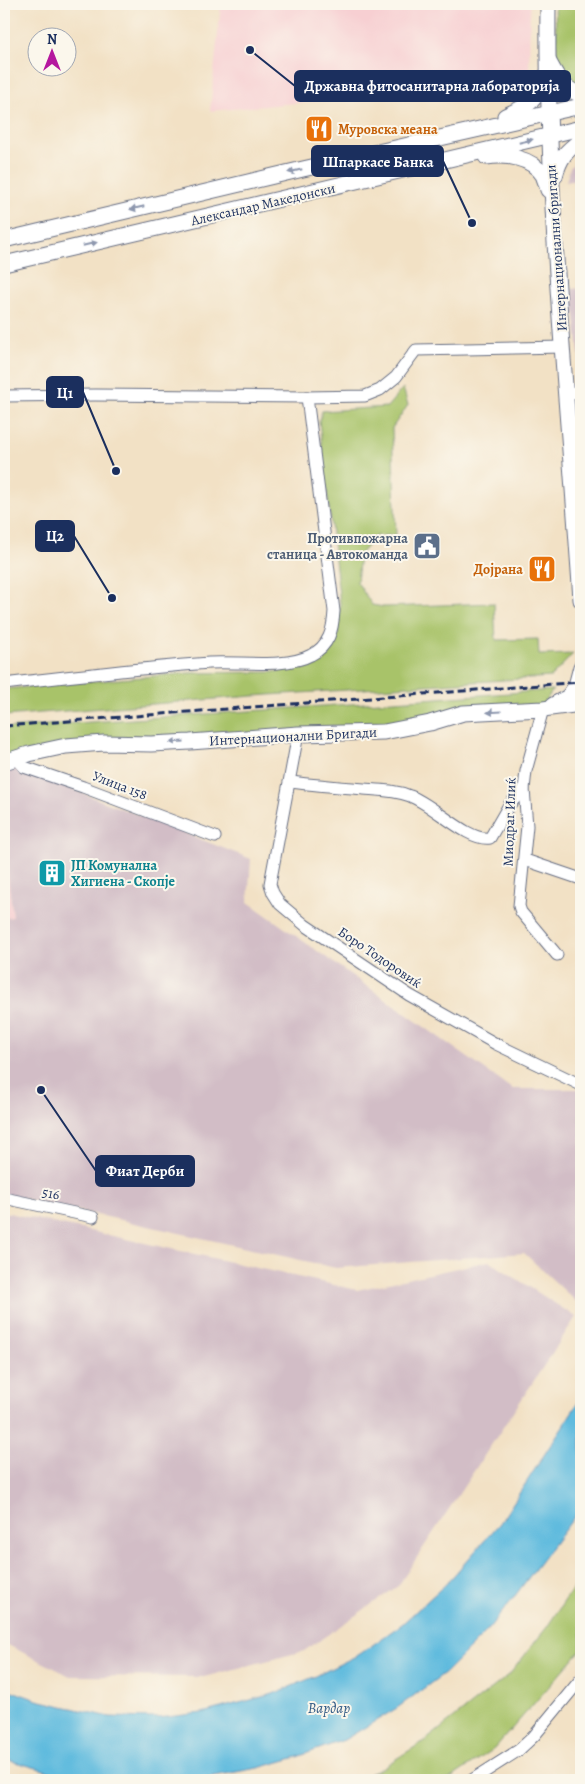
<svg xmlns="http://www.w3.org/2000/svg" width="585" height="1784" viewBox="0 0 585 1784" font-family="Alegreya,serif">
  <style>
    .built { fill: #f7cfd2 }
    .industrial { fill: #d2bdc6 }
    .green { fill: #a8c369; stroke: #627964 }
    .water { fill: #60bbde; stroke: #3e759e }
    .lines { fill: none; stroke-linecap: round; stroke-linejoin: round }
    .street-casing { stroke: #666d82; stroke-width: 13 }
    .secondary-casing { stroke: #666d82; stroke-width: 17 }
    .street { stroke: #fff; stroke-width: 11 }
    .secondary { stroke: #fff; stroke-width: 15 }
    .rail { stroke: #1b2f5e; stroke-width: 3; stroke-dasharray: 8 4; stroke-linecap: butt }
    .oneway { fill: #8d97ae }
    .labels { text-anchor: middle; stroke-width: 4; stroke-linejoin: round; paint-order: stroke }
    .food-label { font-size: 14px; font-weight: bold; fill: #c56008; stroke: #fbf7ec; text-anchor: start }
    .street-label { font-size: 14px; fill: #1b2f5e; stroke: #fbf7ec }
    .service-label { font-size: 14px; font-weight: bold; fill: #4e5e75; stroke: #fbf7ec; text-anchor: end }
    .culture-label { font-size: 14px; font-weight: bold; fill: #0d838f; stroke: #fbf7ec; text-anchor: start }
    .water-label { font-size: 15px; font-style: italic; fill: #305984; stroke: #fbf7ec }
    .leader { fill: none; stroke: #1b2f5e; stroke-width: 2 }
    .callout-dot { fill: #1b2f5e; stroke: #fbf7ec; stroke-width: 2 }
    .callout { fill: #1b2f5e; stroke: #1b2f5e; stroke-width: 2 }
    .callout-label { font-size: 15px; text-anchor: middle; font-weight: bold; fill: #fff }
  </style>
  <rect width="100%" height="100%" fill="#fbf7ec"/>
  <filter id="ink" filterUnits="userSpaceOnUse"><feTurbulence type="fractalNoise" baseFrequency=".02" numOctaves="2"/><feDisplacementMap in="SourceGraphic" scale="10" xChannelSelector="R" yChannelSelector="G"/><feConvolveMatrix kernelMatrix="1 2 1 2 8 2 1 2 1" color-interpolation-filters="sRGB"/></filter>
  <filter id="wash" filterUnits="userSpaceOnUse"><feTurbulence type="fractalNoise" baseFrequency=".0096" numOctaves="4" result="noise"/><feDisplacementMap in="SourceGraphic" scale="20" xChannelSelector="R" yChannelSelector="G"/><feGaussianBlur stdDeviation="1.12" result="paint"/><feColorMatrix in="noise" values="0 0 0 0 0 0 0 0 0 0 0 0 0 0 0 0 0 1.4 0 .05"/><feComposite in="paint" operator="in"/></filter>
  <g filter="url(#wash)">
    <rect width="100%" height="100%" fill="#f2e1c5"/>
    <g class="built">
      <polygon points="221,4 530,4 529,81 210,111"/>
      <polygon points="4,843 13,917 4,918"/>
    </g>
    <g class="industrial">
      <polygon points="581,154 581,179 566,182 570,168"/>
      <polygon points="581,288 581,371 572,289"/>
      <polygon points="15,767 251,859 248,902 512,1089 581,1089 581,1306 524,1253 336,1268 4,1194 4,918 13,917 4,843 4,769"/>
      <polygon points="4,1212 357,1290 489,1261 576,1317 398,1586 304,1651 204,1677 70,1676 4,1643"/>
    </g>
    <g class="green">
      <polygon points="555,4 581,4 581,89 570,86 557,64"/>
      <polygon points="403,388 408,405 392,428 396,535 376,536 360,554 357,582 372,605 384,607 494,603 496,640 538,639 539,655 573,654 551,677 253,696 4,716 4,689 188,673 273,672 307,667 318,663 333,646 338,634 340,603 319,421 322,411 387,407"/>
      <polygon points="553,690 542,706 397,725 4,755 4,728"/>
      <polygon points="581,1576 581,1650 494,1749 448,1780 354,1780 377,1771 426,1740 509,1675 547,1627"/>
    </g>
    <polygon class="water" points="581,1398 581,1508 508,1605 483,1635 446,1672 397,1708 344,1740 297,1757 258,1768 197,1779 99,1780 55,1773 4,1759 4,1688 37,1700 110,1717 158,1718 202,1713 273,1694 316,1676 360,1654 402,1624 448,1582 500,1523"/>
  </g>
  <g filter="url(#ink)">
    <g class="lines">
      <defs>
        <g id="street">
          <polyline points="566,395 581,392"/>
          <polyline points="4,396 95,395 307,397 365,396 380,390 396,377 416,350 563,347"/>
          <path d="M4,684C72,676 141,668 209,663C239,661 285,669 311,655C329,646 333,630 334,611L307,397"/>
          <polyline points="543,709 526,771 524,789 527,826 519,906 521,912 557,955"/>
          <polyline points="298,734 270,884 273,893 280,904 305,925 409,995 496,1044 581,1085"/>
          <polyline points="16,758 24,767 83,787 215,837"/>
          <path d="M290,782C315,785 339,787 364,789C379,790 395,790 410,796C433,804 468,842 490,838L509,805L524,789"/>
          <polyline points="525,860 581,879"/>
          <polyline points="4,1198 93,1217"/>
          <polyline points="472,1780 519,1750 534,1736 581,1679"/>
        </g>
        <g id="secondary">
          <path d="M548,4C546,203 568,402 581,600"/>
          <path d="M549,62C558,79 563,88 581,95"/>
          <path d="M505,116C534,103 533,103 547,74"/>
          <path d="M486,157C506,154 531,157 543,175C545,180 547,186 548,190"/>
          <path d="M555,176C560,157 566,151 581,140"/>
          <polyline points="4,240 303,169 581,106"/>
          <polyline points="4,264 581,128"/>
          <polyline points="578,695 576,686 581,667"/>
          <polyline points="553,705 568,697 576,686"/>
          <polyline points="4,762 29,754 66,746 104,743 151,744 190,742 298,734 384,732 430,723 463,713 543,709 581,704"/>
        </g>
      </defs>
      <use href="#street" class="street-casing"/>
      <use href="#secondary" class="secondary-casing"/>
      <use href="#street" class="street"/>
      <use href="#secondary" class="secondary"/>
      <polyline class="rail" points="4,726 581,682"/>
    </g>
    <defs><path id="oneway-solid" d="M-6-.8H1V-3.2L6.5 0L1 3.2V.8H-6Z" transform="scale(1.25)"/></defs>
    <g class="oneway">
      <use href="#oneway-solid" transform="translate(526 141) rotate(-14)"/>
      <use href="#oneway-solid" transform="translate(295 171) rotate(167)"/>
      <use href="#oneway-solid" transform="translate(137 208) rotate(167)"/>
      <use href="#oneway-solid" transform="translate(90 244) rotate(-13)"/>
      <use href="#oneway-solid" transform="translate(494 712) rotate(176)"/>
      <use href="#oneway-solid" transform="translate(177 742) rotate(177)"/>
    </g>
  </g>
  <defs>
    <symbol id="restaurant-square" viewBox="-11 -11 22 22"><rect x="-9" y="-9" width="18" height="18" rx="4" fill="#e8710a" stroke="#fbf7ec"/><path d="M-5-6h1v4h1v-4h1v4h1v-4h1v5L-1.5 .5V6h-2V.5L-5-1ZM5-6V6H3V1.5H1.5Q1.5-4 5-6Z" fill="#fff"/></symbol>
    <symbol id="civic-square" viewBox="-11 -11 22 22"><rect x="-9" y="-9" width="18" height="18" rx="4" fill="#5c6f8a" stroke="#fbf7ec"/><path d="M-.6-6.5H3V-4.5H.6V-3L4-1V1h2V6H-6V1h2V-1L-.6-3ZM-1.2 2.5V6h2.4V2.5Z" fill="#fff"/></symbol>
    <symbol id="building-square" viewBox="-11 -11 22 22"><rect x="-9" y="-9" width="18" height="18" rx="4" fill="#0f9aa8" stroke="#fbf7ec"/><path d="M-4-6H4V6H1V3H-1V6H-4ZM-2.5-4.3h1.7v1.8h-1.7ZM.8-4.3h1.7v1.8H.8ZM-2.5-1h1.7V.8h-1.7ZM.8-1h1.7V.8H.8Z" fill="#fff"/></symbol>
  </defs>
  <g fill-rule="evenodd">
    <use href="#restaurant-square" x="303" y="113" width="32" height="32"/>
    <use href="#civic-square" x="411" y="530" width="32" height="32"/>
    <use href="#restaurant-square" x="526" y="553" width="32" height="32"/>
    <use href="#building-square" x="36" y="857" width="32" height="32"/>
  </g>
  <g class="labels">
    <g class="food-label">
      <text x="338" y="134">Муровска меана</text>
      <text x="523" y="574" text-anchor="end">Дојрана</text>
    </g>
    <g class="street-label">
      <text transform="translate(263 204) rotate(-13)" y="5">Александар Македонски</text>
      <text transform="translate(556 248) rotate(-94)" y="5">Интернационални бригади</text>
      <text transform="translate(293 736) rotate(-3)" y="5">Интернационални Бригади</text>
      <text transform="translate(120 785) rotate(21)" y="5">Улица 158</text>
      <text transform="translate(509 822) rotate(-88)" y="5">Миодраг Илиќ</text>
      <text transform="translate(380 957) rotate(34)" y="5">Боро Тодоровиќ</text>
      <text transform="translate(51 1193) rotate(11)" y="5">516</text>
    </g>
    <g class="service-label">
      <text x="408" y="543">Противпожарна<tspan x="408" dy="16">станица - Автокоманда</tspan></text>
    </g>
    <g class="culture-label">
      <text x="71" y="870">ЈП Комунална<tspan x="71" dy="16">Хигиена - Скопје</tspan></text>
    </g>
    <g class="water-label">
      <text x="329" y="1713">Вардар</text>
    </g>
  </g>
  <path class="leader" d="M250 50L295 86M472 223L443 161M116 471L83 392M112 598L74 536M41 1090L96 1171"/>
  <g class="callout-dot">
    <circle cx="250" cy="50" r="5"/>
    <circle cx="472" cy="223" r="5"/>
    <circle cx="116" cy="471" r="5"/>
    <circle cx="112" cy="598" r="5"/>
    <circle cx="41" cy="1090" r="5"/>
  </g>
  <g class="callout">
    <rect x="295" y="71" width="275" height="30" rx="5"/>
    <rect x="312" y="146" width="131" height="30" rx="5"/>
    <rect x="47" y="377" width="36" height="30" rx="5"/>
    <rect x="36" y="521" width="38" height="30" rx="5"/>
    <rect x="96" y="1156" width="98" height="30" rx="5"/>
  </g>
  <g class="callout-label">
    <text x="432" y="91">Државна фитосанитарна лабораторија</text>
    <text x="378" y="167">Шпаркасе Банка</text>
    <text x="65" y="398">Ц1</text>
    <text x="55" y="541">Ц2</text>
    <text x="145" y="1176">Фиат Дерби</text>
  </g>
  <rect width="585" height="1784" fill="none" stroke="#fbf7ec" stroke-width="20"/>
  <g transform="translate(52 52)"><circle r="24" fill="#fbf7ec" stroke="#a1a7b3"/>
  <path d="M0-4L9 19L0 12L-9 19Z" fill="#b5179e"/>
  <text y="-8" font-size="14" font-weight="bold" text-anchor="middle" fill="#1b2f5e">N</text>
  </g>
</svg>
